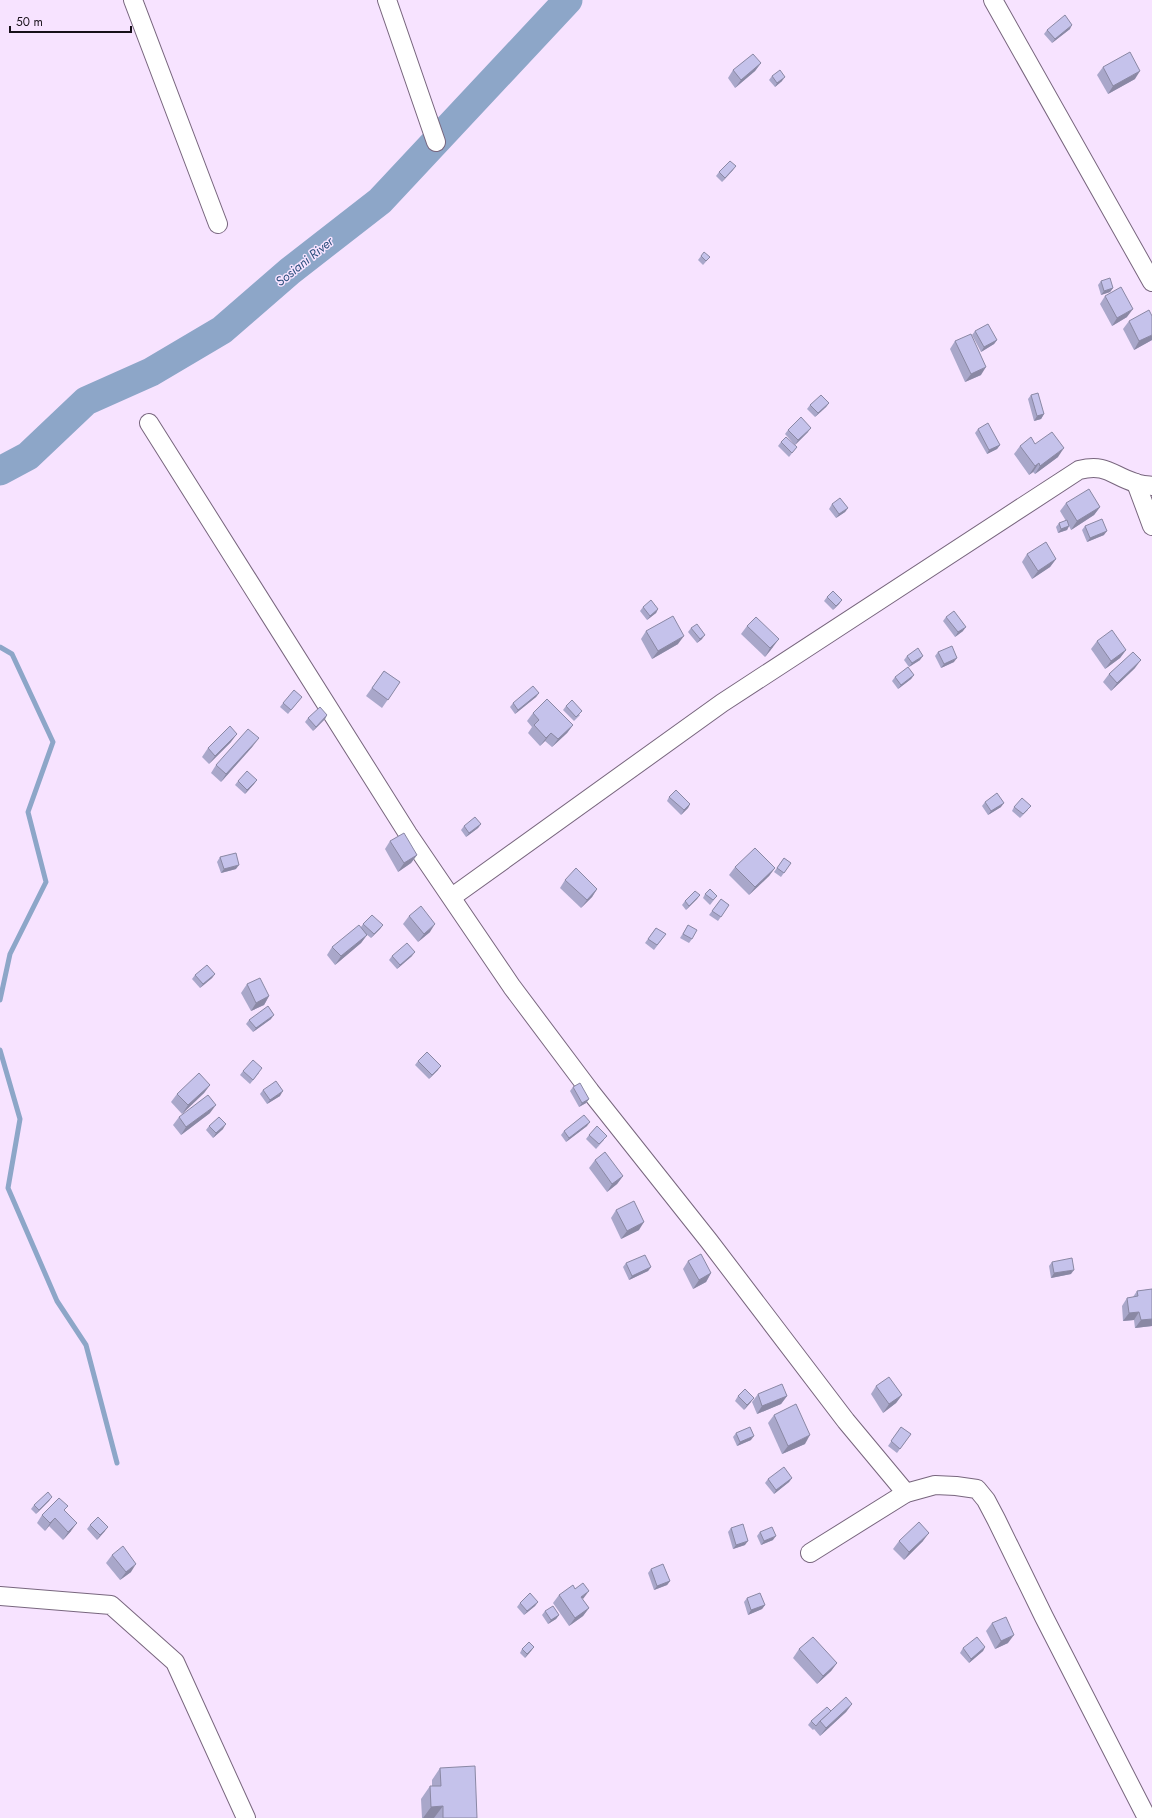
<svg xmlns="http://www.w3.org/2000/svg" width="1152" height="1818" viewBox="0 0 1152 1818" font-family="Jost,sans-serif">
  <style>
    .lines { fill: none; stroke-linecap: round; stroke-linejoin: round }
    .stream { stroke: #8da6c8; stroke-width: 5 }
    .river { stroke: #8da6c8; stroke-width: 29 }
    .street-casing { stroke: #78667e; stroke-width: 20 }
    .street { stroke: #fff; stroke-width: 18 }
    .wall { fill: #a9a7ca }
    .shaded-wall { fill: #8a88a4 }
    .building { fill: #c5c2eb; stroke: #8a88a4 }
    .labels { text-anchor: middle; stroke-width: 3; stroke-linejoin: round; paint-order: stroke }
    .water-label { font-size: 13px; font-style: italic; fill: #2d507e; stroke: #f7e3ff }
  </style>
  <rect width="100%" height="100%" fill="#f7e3ff"/>
  <g class="lines">
    <g class="stream">
      <polyline points="0,647 12,654 53,742 28,812 46,882 10,954 0,1000"/>
      <polyline points="0,1050 20,1119 8,1188 57,1301 86,1345 117,1463"/>
    </g>
    <polyline class="river" points="0,471 28,456 86,401 151,372 222,330 290,271 380,201 568,0"/>
    <defs>
      <g id="street">
        <polyline points="133,0 218,224"/>
        <polyline points="387,0 436,142"/>
        <polyline points="993,0 1152,282"/>
        <polyline points="149,423 408,834 512,987 590,1091 709,1241 846,1421 906,1493"/>
        <polyline points="1136,483 1152,526"/>
        <path d="M452,897L722,703L1079,470C1107,463 1112,476 1136,483C1141,485 1147,485 1152,486"/>
        <polyline points="810,1553 906,1493 935,1485 956,1486 977,1489 986,1500 996,1519 1044,1617 1147,1818"/>
        <polyline points="0,1596 111,1605 175,1662 246,1818"/>
      </g>
    </defs>
    <use href="#street" class="street-casing"/>
    <use href="#street" class="street"/>
  </g>
  <g class="wall">
    <polygon points="1070,29 1052,43 1044,34 1047,30"/>
    <polygon points="761,63 755,71 735,88 728,78 733,70"/>
    <polygon points="1103,67 1135,79 1108,94 1097,75"/>
    <polygon points="772,76 782,81 775,87 769,80"/>
    <polygon points="733,170 722,182 716,176 719,172"/>
    <polygon points="701,256 710,257 703,265 698,260"/>
    <polygon points="1101,281 1113,288 1110,292 1101,295 1098,285"/>
    <polygon points="1105,296 1127,317 1112,326 1100,304"/>
    <polygon points="1129,321 1152,340 1134,350 1123,329"/>
    <polygon points="975,331 997,340 994,344 981,352 972,335"/>
    <polygon points="955,341 981,375 965,382 950,349"/>
    <polygon points="1031,395 1044,414 1041,419 1034,421 1028,399"/>
    <polygon points="829,403 826,407 815,417 807,409 810,405"/>
    <polygon points="978,429 1000,445 997,449 987,454 975,433"/>
    <polygon points="788,430 808,432 795,445 785,434"/>
    <polygon points="781,442 797,447 789,457 778,446"/>
    <polygon points="1035,444 1058,457 1035,474 1033,472 1029,475 1014,454 1020,446"/>
    <polygon points="1066,503 1100,507 1094,515 1071,530 1069,526 1067,530 1058,533 1056,527 1059,523 1066,521 1060,511"/>
    <polygon points="832,504 848,508 845,512 836,518 829,509"/>
    <polygon points="1085,526 1104,535 1087,542 1082,530"/>
    <polygon points="1027,554 1056,559 1050,567 1032,579 1022,562"/>
    <polygon points="827,597 842,600 839,604 833,610 824,601"/>
    <polygon points="643,607 658,609 656,613 647,620 640,611"/>
    <polygon points="946,617 963,631 955,637 943,621"/>
    <polygon points="747,626 773,647 765,657 741,634"/>
    <polygon points="691,628 702,639 697,643 688,632"/>
    <polygon points="646,631 678,644 652,659 641,639"/>
    <polygon points="1097,641 1126,650 1120,658 1105,669 1091,649"/>
    <polygon points="938,652 954,662 941,668 935,656"/>
    <polygon points="907,656 920,660 909,667 904,660"/>
    <polygon points="1135,668 1111,691 1103,682 1109,674"/>
    <polygon points="384,671 400,682 382,708 366,696"/>
    <polygon points="914,675 911,679 898,689 892,681 895,677"/>
    <polygon points="539,693 536,697 515,714 510,707 513,703"/>
    <polygon points="302,697 288,714 280,707 283,703"/>
    <polygon points="566,706 580,715 574,721 563,710"/>
    <polygon points="533,713 573,725 567,733 552,747 545,741 540,746 528,733 532,727 527,721"/>
    <polygon points="327,715 325,719 313,731 305,722 308,718"/>
    <polygon points="231,742 209,764 202,757 208,748"/>
    <polygon points="253,746 221,782 211,773 216,765"/>
    <polygon points="257,780 254,784 245,794 235,785 238,781"/>
    <polygon points="669,797 690,804 688,808 681,815 667,801"/>
    <polygon points="985,802 1001,807 988,815 982,806"/>
    <polygon points="1014,807 1028,810 1020,818 1012,811"/>
    <polygon points="481,824 478,828 466,837 461,830 464,826"/>
    <polygon points="390,841 417,855 411,863 398,872 385,849"/>
    <polygon points="220,857 236,869 221,873 217,862"/>
    <polygon points="784,858 791,863 781,877 774,872"/>
    <polygon points="735,867 775,868 769,876 749,895 729,875"/>
    <polygon points="565,880 597,889 592,897 581,908 560,888"/>
    <polygon points="705,894 717,896 710,905 703,898"/>
    <polygon points="700,895 697,899 686,910 682,905 685,901"/>
    <polygon points="721,899 729,905 718,921 709,915"/>
    <polygon points="409,916 430,932 418,942 403,924"/>
    <polygon points="363,924 383,925 380,929 371,938 366,934 367,935 361,943 335,965 327,955 332,947 361,927"/>
    <polygon points="688,925 692,939 689,943 680,938"/>
    <polygon points="656,928 666,934 654,950 645,943"/>
    <polygon points="392,956 412,956 397,969 389,960"/>
    <polygon points="215,974 212,978 200,988 192,979 195,975"/>
    <polygon points="247,984 269,996 264,1005 251,1011 241,993"/>
    <polygon points="271,1019 253,1032 246,1024 249,1020"/>
    <polygon points="418,1061 438,1070 429,1079 415,1065"/>
    <polygon points="243,1071 259,1073 250,1084 240,1075"/>
    <polygon points="210,1085 204,1093 182,1114 171,1102 177,1094"/>
    <polygon points="573,1087 589,1099 586,1103 579,1107 570,1091"/>
    <polygon points="263,1090 280,1096 267,1104 260,1094"/>
    <polygon points="210,1113 181,1135 173,1125 179,1117"/>
    <polygon points="209,1126 223,1129 213,1138 206,1130"/>
    <polygon points="587,1126 566,1142 561,1135 564,1131"/>
    <polygon points="589,1135 604,1140 596,1149 586,1139"/>
    <polygon points="595,1160 623,1176 617,1184 607,1192 589,1168"/>
    <polygon points="616,1210 639,1230 621,1239 611,1218"/>
    <polygon points="688,1261 711,1273 706,1282 693,1289 683,1269"/>
    <polygon points="1052,1262 1071,1274 1051,1278 1049,1266"/>
    <polygon points="626,1263 651,1267 648,1271 629,1280 623,1267"/>
    <polygon points="1152,1289 1152,1326 1135,1328 1134,1320 1123,1321 1122,1306 1127,1298 1133,1297 1137,1291"/>
    <polygon points="876,1386 902,1395 896,1403 883,1413 871,1394"/>
    <polygon points="758,1394 787,1396 781,1404 757,1414 752,1402"/>
    <polygon points="738,1396 751,1402 744,1410 735,1401"/>
    <polygon points="774,1415 805,1444 782,1454 768,1423"/>
    <polygon points="901,1427 911,1434 897,1453 888,1446"/>
    <polygon points="736,1433 751,1440 737,1446 733,1437"/>
    <polygon points="792,1478 789,1482 774,1494 765,1483 768,1479"/>
    <polygon points="52,1497 49,1501 36,1514 31,1509 34,1505"/>
    <polygon points="68,1506 64,1510 71,1531 63,1540 49,1526 45,1531 37,1523 42,1515"/>
    <polygon points="90,1525 105,1531 97,1540 87,1529"/>
    <polygon points="731,1528 745,1545 733,1549 728,1532"/>
    <polygon points="760,1532 773,1540 761,1545 757,1536"/>
    <polygon points="899,1541 923,1541 904,1560 893,1549"/>
    <polygon points="112,1555 131,1572 120,1580 106,1563"/>
    <polygon points="651,1569 670,1581 667,1585 654,1590 648,1573"/>
    <polygon points="559,1595 583,1600 589,1608 583,1616 569,1626 553,1603"/>
    <polygon points="747,1598 765,1605 762,1609 748,1615 744,1602"/>
    <polygon points="538,1602 535,1606 524,1615 517,1607 520,1603"/>
    <polygon points="545,1611 559,1615 556,1619 548,1624 542,1615"/>
    <polygon points="992,1623 1008,1643 995,1649 986,1631"/>
    <polygon points="534,1647 531,1651 525,1658 520,1653 522,1649"/>
    <polygon points="985,1647 983,1651 969,1663 960,1653 963,1648"/>
    <polygon points="799,1649 837,1663 831,1671 817,1684 793,1658"/>
    <polygon points="852,1704 846,1712 820,1736 814,1729 813,1730 808,1725 811,1721 831,1711"/>
    <polygon points="440,1768 477,1818 422,1818 421,1799 430,1786 432,1786 432,1780"/>
  </g>
  <g class="shaded-wall">
    <polygon points="1072,25 1070,29 1052,43 1055,39"/>
    <polygon points="761,63 755,71 735,88 741,80"/>
    <polygon points="1140,71 1135,79 1108,94 1113,86"/>
    <polygon points="785,77 782,81 775,87 777,83"/>
    <polygon points="736,166 733,170 722,182 725,178"/>
    <polygon points="1113,288 1110,292 1101,295 1104,291"/>
    <polygon points="1133,309 1127,317 1112,326 1117,318"/>
    <polygon points="1152,335 1152,340 1134,350 1139,341"/>
    <polygon points="997,340 994,344 981,352 984,347"/>
    <polygon points="986,367 981,375 965,382 971,374"/>
    <polygon points="829,403 826,407 815,417 818,413"/>
    <polygon points="1044,414 1041,419 1034,421 1037,416"/>
    <polygon points="811,428 808,432 795,445 798,440"/>
    <polygon points="1000,445 997,449 987,454 989,450"/>
    <polygon points="1064,448 1058,457 1035,474 1040,466"/>
    <polygon points="1039,463 1033,472 1029,475 1035,466"/>
    <polygon points="1100,507 1094,515 1071,530 1077,521"/>
    <polygon points="848,508 845,512 836,518 839,514"/>
    <polygon points="1069,526 1067,530 1058,533 1061,529"/>
    <polygon points="1107,531 1104,535 1087,542 1090,538"/>
    <polygon points="1056,559 1050,567 1032,579 1038,571"/>
    <polygon points="842,600 839,604 833,610 836,606"/>
    <polygon points="658,609 656,613 647,620 650,616"/>
    <polygon points="966,627 963,631 955,637 958,632"/>
    <polygon points="705,635 702,639 697,643 700,639"/>
    <polygon points="684,636 678,644 652,659 658,651"/>
    <polygon points="779,639 773,647 765,657 770,648"/>
    <polygon points="1126,650 1120,658 1105,669 1111,661"/>
    <polygon points="923,656 920,660 909,667 912,663"/>
    <polygon points="957,658 954,662 941,668 944,664"/>
    <polygon points="1141,660 1135,668 1111,691 1117,683"/>
    <polygon points="914,675 911,679 898,689 901,685"/>
    <polygon points="539,693 536,697 515,714 518,710"/>
    <polygon points="327,715 325,719 313,731 316,727"/>
    <polygon points="573,725 567,733 552,747 558,739"/>
    <polygon points="551,733 545,741 540,746 546,738"/>
    <polygon points="237,734 231,742 209,764 215,756"/>
    <polygon points="259,738 253,746 221,782 226,774"/>
    <polygon points="257,780 254,784 245,794 247,790"/>
    <polygon points="1004,803 1001,807 988,815 991,811"/>
    <polygon points="690,804 688,808 681,815 684,810"/>
    <polygon points="481,824 478,828 466,837 469,833"/>
    <polygon points="417,855 411,863 398,872 404,863"/>
    <polygon points="239,865 236,869 221,873 224,869"/>
    <polygon points="775,868 769,876 749,895 755,887"/>
    <polygon points="597,889 592,897 581,908 587,900"/>
    <polygon points="700,895 697,899 686,910 689,906"/>
    <polygon points="435,924 430,932 418,942 424,934"/>
    <polygon points="383,925 380,929 371,938 374,934"/>
    <polygon points="367,935 361,943 335,965 341,956"/>
    <polygon points="415,952 412,956 397,969 400,965"/>
    <polygon points="215,974 212,978 200,988 203,984"/>
    <polygon points="269,996 264,1005 251,1011 256,1003"/>
    <polygon points="274,1015 271,1019 253,1032 256,1028"/>
    <polygon points="441,1066 438,1070 429,1079 432,1075"/>
    <polygon points="210,1085 204,1093 182,1114 188,1105"/>
    <polygon points="283,1091 280,1096 267,1104 270,1100"/>
    <polygon points="589,1099 586,1103 579,1107 582,1103"/>
    <polygon points="216,1105 210,1113 181,1135 186,1127"/>
    <polygon points="590,1122 587,1126 566,1142 569,1138"/>
    <polygon points="226,1124 223,1129 213,1138 216,1133"/>
    <polygon points="623,1176 617,1184 607,1192 612,1184"/>
    <polygon points="644,1222 639,1230 621,1239 627,1231"/>
    <polygon points="651,1267 648,1271 629,1280 632,1276"/>
    <polygon points="1074,1270 1071,1274 1051,1278 1054,1273"/>
    <polygon points="711,1273 706,1282 693,1289 699,1280"/>
    <polygon points="1139,1312 1134,1320 1123,1321 1129,1313"/>
    <polygon points="1152,1319 1152,1326 1135,1328 1141,1320"/>
    <polygon points="902,1395 896,1403 883,1413 889,1404"/>
    <polygon points="787,1396 781,1404 757,1414 762,1406"/>
    <polygon points="754,1398 751,1402 744,1410 747,1405"/>
    <polygon points="810,1435 805,1444 782,1454 788,1446"/>
    <polygon points="754,1436 751,1440 737,1446 740,1442"/>
    <polygon points="792,1478 789,1482 774,1494 776,1490"/>
    <polygon points="52,1497 49,1501 36,1514 39,1510"/>
    <polygon points="55,1518 49,1526 45,1531 50,1523"/>
    <polygon points="77,1523 71,1531 63,1540 68,1532"/>
    <polygon points="108,1527 105,1531 97,1540 100,1535"/>
    <polygon points="929,1533 923,1541 904,1560 909,1552"/>
    <polygon points="776,1536 773,1540 761,1545 764,1541"/>
    <polygon points="748,1541 745,1545 733,1549 736,1545"/>
    <polygon points="136,1564 131,1572 120,1580 126,1572"/>
    <polygon points="670,1581 667,1585 654,1590 657,1586"/>
    <polygon points="589,1591 583,1599 581,1597"/>
    <polygon points="538,1602 535,1606 524,1615 527,1611"/>
    <polygon points="765,1605 762,1609 748,1615 751,1610"/>
    <polygon points="589,1608 583,1616 569,1626 575,1618"/>
    <polygon points="559,1615 556,1619 548,1624 551,1620"/>
    <polygon points="1014,1635 1008,1643 995,1649 1001,1641"/>
    <polygon points="534,1647 531,1651 525,1658 527,1654"/>
    <polygon points="985,1647 983,1651 969,1663 971,1659"/>
    <polygon points="837,1663 831,1671 817,1684 823,1676"/>
    <polygon points="852,1704 846,1712 820,1736 826,1728"/>
    <polygon points="443,1806 434,1818 423,1818 431,1807"/>
  </g>
  <g class="building">
    <polygon points="1065,15 1072,25 1055,39 1047,30"/>
    <polygon points="1130,52 1140,71 1113,86 1103,67"/>
    <polygon points="753,54 761,63 741,80 733,70"/>
    <polygon points="780,70 785,77 777,83 772,76"/>
    <polygon points="730,161 736,166 725,178 719,172"/>
    <polygon points="704,252 710,257 706,261 701,256"/>
    <polygon points="1110,278 1113,288 1104,291 1101,281"/>
    <polygon points="1121,287 1133,309 1117,318 1105,296"/>
    <polygon points="1149,310 1152,316 1152,335 1139,341 1129,321"/>
    <polygon points="988,324 997,340 984,347 975,331"/>
    <polygon points="971,334 986,367 971,374 955,341"/>
    <polygon points="1038,393 1044,414 1037,416 1031,395"/>
    <polygon points="821,395 829,403 818,413 810,405"/>
    <polygon points="801,417 811,428 798,440 788,430"/>
    <polygon points="988,423 1000,445 989,450 978,429"/>
    <polygon points="1052,432 1064,448 1040,466 1039,463 1035,466 1020,446 1031,437 1035,444"/>
    <polygon points="786,437 797,447 792,453 781,442"/>
    <polygon points="1089,489 1100,507 1077,521 1066,503"/>
    <polygon points="840,498 848,508 839,514 832,504"/>
    <polygon points="1102,519 1107,531 1090,538 1085,526"/>
    <polygon points="1067,520 1069,526 1061,529 1059,523"/>
    <polygon points="1046,542 1056,559 1038,571 1027,554"/>
    <polygon points="833,591 842,600 836,606 827,597"/>
    <polygon points="651,600 658,609 650,616 643,607"/>
    <polygon points="954,611 966,627 958,632 946,617"/>
    <polygon points="673,616 684,636 658,651 646,631"/>
    <polygon points="756,617 779,639 770,648 747,626"/>
    <polygon points="697,624 705,635 700,639 691,628"/>
    <polygon points="1112,630 1126,650 1111,661 1097,641"/>
    <polygon points="952,646 957,658 944,664 938,652"/>
    <polygon points="918,648 923,656 912,663 907,656"/>
    <polygon points="1133,652 1141,660 1117,683 1109,674"/>
    <polygon points="908,667 914,675 901,685 895,677"/>
    <polygon points="384,671 400,682 388,700 372,688"/>
    <polygon points="533,686 539,693 518,710 513,703"/>
    <polygon points="294,690 302,697 291,710 283,703"/>
    <polygon points="547,699 573,725 558,739 551,733 546,738 534,725 539,720 533,713"/>
    <polygon points="572,700 582,711 576,717 566,706"/>
    <polygon points="320,707 327,715 316,727 308,718"/>
    <polygon points="230,726 237,734 215,756 208,748"/>
    <polygon points="248,729 259,738 226,774 216,765"/>
    <polygon points="247,771 257,780 247,790 238,781"/>
    <polygon points="676,790 690,804 684,810 669,797"/>
    <polygon points="997,793 1004,803 991,811 985,802"/>
    <polygon points="1022,798 1031,806 1023,814 1014,807"/>
    <polygon points="475,817 481,824 469,833 464,826"/>
    <polygon points="404,833 417,855 404,863 390,841"/>
    <polygon points="755,848 775,868 755,887 735,867"/>
    <polygon points="236,853 239,865 224,869 220,857"/>
    <polygon points="784,858 791,863 784,873 777,868"/>
    <polygon points="576,868 597,889 587,900 565,880"/>
    <polygon points="710,889 717,896 713,900 705,894"/>
    <polygon points="695,891 700,895 689,906 685,901"/>
    <polygon points="721,899 729,905 721,917 712,911"/>
    <polygon points="421,906 435,924 424,934 409,916"/>
    <polygon points="372,915 383,925 374,934 363,924"/>
    <polygon points="359,925 367,935 341,956 332,947"/>
    <polygon points="688,925 697,930 692,939 683,934"/>
    <polygon points="656,928 666,934 657,945 648,939"/>
    <polygon points="407,943 415,952 400,965 392,956"/>
    <polygon points="207,965 215,974 203,984 195,975"/>
    <polygon points="260,978 269,996 256,1003 247,984"/>
    <polygon points="268,1006 274,1015 256,1028 249,1020"/>
    <polygon points="427,1052 441,1066 432,1075 418,1061"/>
    <polygon points="253,1060 262,1068 253,1080 243,1071"/>
    <polygon points="199,1073 210,1085 188,1105 177,1094"/>
    <polygon points="276,1081 283,1091 270,1100 263,1090"/>
    <polygon points="580,1083 589,1099 582,1103 573,1087"/>
    <polygon points="208,1095 216,1105 186,1127 179,1117"/>
    <polygon points="584,1115 590,1122 569,1138 564,1131"/>
    <polygon points="219,1117 226,1124 216,1133 209,1126"/>
    <polygon points="597,1126 607,1136 599,1144 589,1135"/>
    <polygon points="605,1152 623,1176 612,1184 595,1160"/>
    <polygon points="634,1201 644,1222 627,1231 616,1210"/>
    <polygon points="701,1254 711,1273 699,1280 688,1261"/>
    <polygon points="645,1255 651,1267 632,1276 626,1263"/>
    <polygon points="1072,1258 1074,1270 1054,1273 1052,1262"/>
    <polygon points="1152,1289 1152,1319 1141,1320 1139,1312 1129,1313 1127,1298 1138,1296 1137,1291"/>
    <polygon points="889,1377 902,1395 889,1404 876,1386"/>
    <polygon points="782,1384 787,1396 762,1406 758,1394"/>
    <polygon points="745,1389 754,1398 747,1405 738,1396"/>
    <polygon points="796,1404 810,1435 788,1446 774,1415"/>
    <polygon points="750,1427 754,1436 740,1442 736,1433"/>
    <polygon points="901,1427 911,1434 900,1449 891,1441"/>
    <polygon points="784,1467 792,1478 776,1490 768,1479"/>
    <polygon points="48,1492 52,1497 39,1510 34,1505"/>
    <polygon points="59,1498 68,1506 64,1510 77,1523 68,1532 55,1518 50,1523 42,1515"/>
    <polygon points="98,1517 108,1527 100,1535 90,1525"/>
    <polygon points="919,1522 929,1533 909,1552 899,1541"/>
    <polygon points="743,1524 748,1541 736,1545 731,1528"/>
    <polygon points="772,1527 776,1536 764,1541 760,1532"/>
    <polygon points="123,1546 136,1564 126,1572 112,1555"/>
    <polygon points="663,1564 670,1581 657,1586 651,1569"/>
    <polygon points="583,1583 589,1591 581,1597 589,1608 575,1618 559,1595 573,1585 575,1589"/>
    <polygon points="530,1593 538,1602 527,1611 520,1603"/>
    <polygon points="760,1593 765,1605 751,1610 747,1598"/>
    <polygon points="553,1606 559,1615 551,1620 545,1611"/>
    <polygon points="1006,1617 1014,1635 1001,1641 992,1623"/>
    <polygon points="813,1637 837,1663 823,1676 799,1649"/>
    <polygon points="977,1637 985,1647 971,1659 963,1648"/>
    <polygon points="529,1642 534,1647 527,1654 522,1649"/>
    <polygon points="846,1697 852,1704 826,1728 820,1721"/>
    <polygon points="827,1707 831,1711 820,1721 816,1726 811,1721"/>
    <polygon points="475,1766 477,1818 443,1818 443,1806 431,1807 430,1786 441,1786 440,1768"/>
  </g>
  <g class="labels">
    <g class="water-label">
      <text transform="translate(304 261) rotate(-39)" y="5">Sosiani River</text>
    </g>
  </g>
  <path d="M10 26v6h121v-6" fill="none" stroke="#171019" stroke-width="2"/>
  <text x="16" y="26" font-size="12" fill="#171019" stroke="#f7e3ff" stroke-width="3" paint-order="stroke">50 m</text>
</svg>
